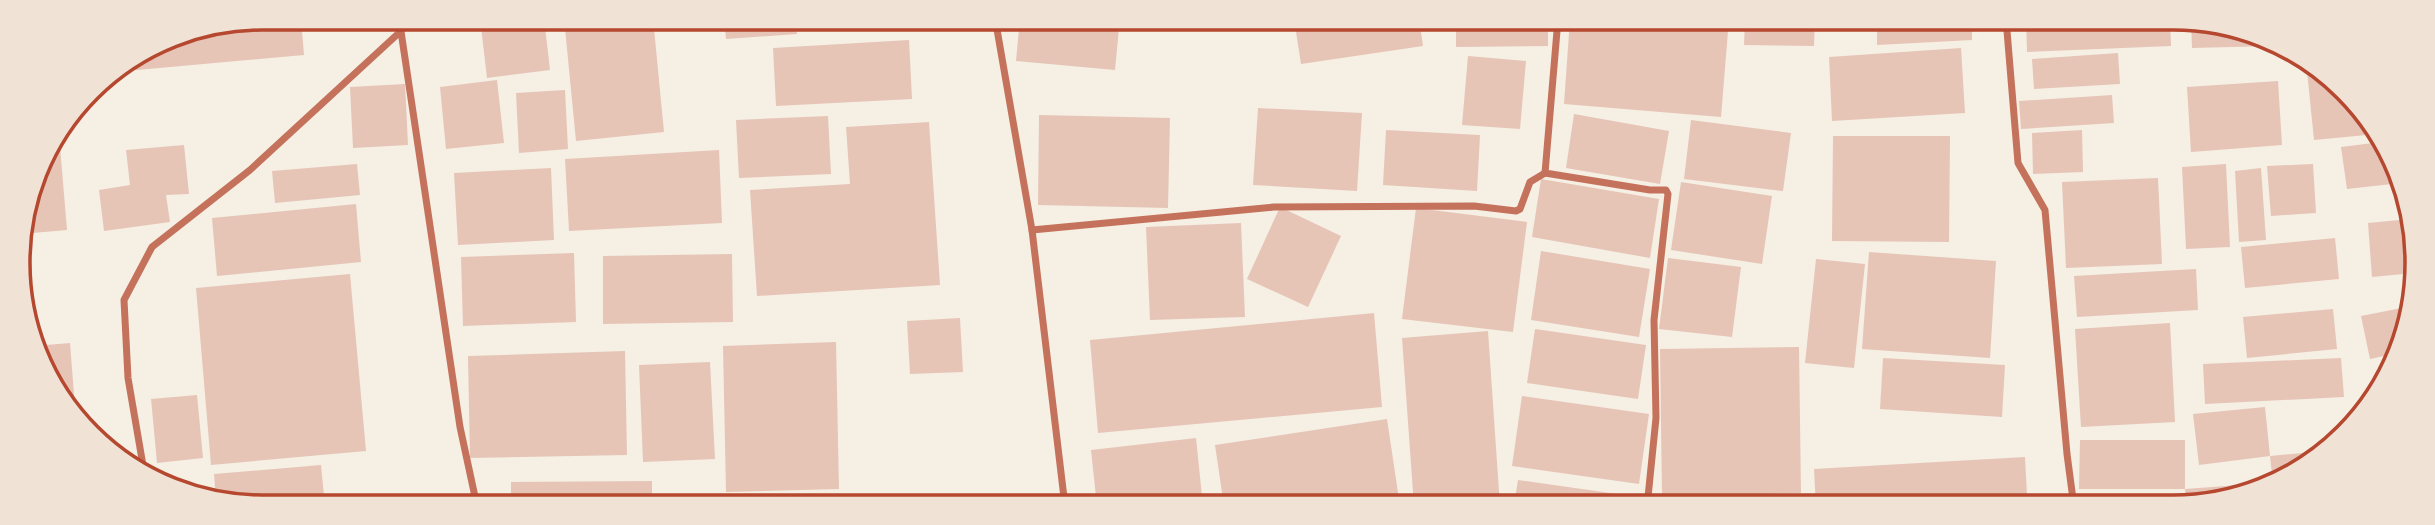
<svg xmlns="http://www.w3.org/2000/svg" width="2435" height="525" viewBox="0 0 2435 525" font-family="Ubuntu,sans-serif">
  <style>
    .building { fill: #e6c5b7 }
    .lines { fill: none; stroke-linecap: round; stroke-linejoin: round }
    .minor { stroke: #c5725c; stroke-width: 7 }
    .rim { fill: none; stroke: #b5482f; stroke-width: 3.5 }
  </style>
  <rect width="100%" height="100%" fill="#f6efe4"/>
  <g class="building">
    <polygon points="262,18 301,18 304,55 115,72 169,36"/>
    <polygon points="480,18 544,18 550,70 487,78"/>
    <polygon points="564,18 653,18 664,132 576,141"/>
    <polygon points="724,18 796,18 797,34 726,39"/>
    <polygon points="813,18 902,18 903,20 815,30"/>
    <polygon points="1020,18 1120,18 1115,70 1016,61"/>
    <polygon points="1294,19 1419,19 1423,46 1301,64"/>
    <polygon points="1456,19 1548,19 1548,46 1456,47"/>
    <polygon points="1570,19 1729,19 1721,117 1564,104"/>
    <polygon points="1745,19 1815,19 1814,46 1744,45"/>
    <polygon points="1877,19 1972,19 1972,40 1877,45"/>
    <polygon points="2026,19 2170,20 2171,46 2027,52"/>
    <polygon points="2191,20 2204,20 2270,42 2271,46 2192,48"/>
    <polygon points="909,40 912,99 776,106 773,48"/>
    <polygon points="1961,48 1965,113 1832,121 1829,57"/>
    <polygon points="2118,53 2120,84 2034,89 2032,59"/>
    <polygon points="1468,56 1526,61 1520,129 1462,125"/>
    <polygon points="2317,70 2367,113 2377,134 2314,140 2307,71"/>
    <polygon points="497,80 504,143 446,149 440,87"/>
    <polygon points="2278,81 2282,145 2191,152 2187,87"/>
    <polygon points="405,84 408,145 353,148 350,87"/>
    <polygon points="565,90 568,149 519,153 516,93"/>
    <polygon points="2112,95 2114,123 2021,129 2019,101"/>
    <polygon points="1258,108 1362,113 1357,191 1253,185"/>
    <polygon points="1574,114 1669,131 1660,184 1566,168"/>
    <polygon points="1039,115 1170,118 1168,208 1038,205"/>
    <polygon points="828,116 831,174 739,178 736,120"/>
    <polygon points="1691,120 1791,133 1783,191 1684,179"/>
    <polygon points="929,122 940,285 757,296 750,190 850,184 846,127"/>
    <polygon points="1386,130 1480,135 1477,191 1383,185"/>
    <polygon points="2082,130 2083,172 2033,174 2032,133"/>
    <polygon points="59,135 67,230 21,234 36,168"/>
    <polygon points="1833,136 1950,136 1949,242 1832,241"/>
    <polygon points="2381,142 2401,183 2347,189 2341,147"/>
    <polygon points="184,145 189,194 166,195 170,222 104,231 99,190 130,185 126,150"/>
    <polygon points="719,150 722,223 569,231 565,159"/>
    <polygon points="357,164 360,195 275,203 272,171"/>
    <polygon points="2226,164 2230,247 2186,249 2182,167"/>
    <polygon points="2313,164 2316,213 2271,216 2267,166"/>
    <polygon points="551,168 554,240 458,245 454,173"/>
    <polygon points="2261,168 2266,240 2239,242 2235,171"/>
    <polygon points="2158,178 2162,264 2066,268 2062,182"/>
    <polygon points="1541,179 1659,199 1650,258 1532,237"/>
    <polygon points="1681,182 1772,196 1762,264 1671,250"/>
    <polygon points="356,204 361,262 217,276 212,218"/>
    <polygon points="1280,207 1341,236 1308,307 1247,279"/>
    <polygon points="1416,208 1527,222 1513,332 1402,319"/>
    <polygon points="2410,219 2414,273 2372,277 2368,223"/>
    <polygon points="1241,223 1245,317 1150,320 1146,227"/>
    <polygon points="2335,238 2339,279 2245,288 2241,247"/>
    <polygon points="1541,251 1650,269 1639,337 1531,320"/>
    <polygon points="1869,252 1996,261 1990,358 1862,349"/>
    <polygon points="574,253 576,322 463,326 461,257"/>
    <polygon points="732,254 733,322 603,324 603,256"/>
    <polygon points="1668,258 1741,267 1732,337 1659,329"/>
    <polygon points="1816,259 1865,264 1854,368 1805,363"/>
    <polygon points="2196,269 2198,310 2077,317 2074,276"/>
    <polygon points="350,274 366,451 211,465 196,288"/>
    <polygon points="2412,306 2398,353 2370,359 2361,316"/>
    <polygon points="2333,309 2337,349 2247,358 2243,317"/>
    <polygon points="1374,313 1382,407 1098,433 1090,340"/>
    <polygon points="960,318 963,372 910,374 907,321"/>
    <polygon points="2170,323 2175,422 2081,427 2075,329"/>
    <polygon points="1535,329 1646,345 1638,399 1527,383"/>
    <polygon points="1488,331 1500,506 1414,506 1402,338"/>
    <polygon points="836,342 839,489 726,492 723,346"/>
    <polygon points="70,343 76,420 34,346"/>
    <polygon points="1799,347 1801,493 1662,496 1660,349"/>
    <polygon points="625,351 627,455 470,458 468,356"/>
    <polygon points="1883,358 2005,365 2002,417 1880,409"/>
    <polygon points="2341,358 2344,397 2205,404 2203,364"/>
    <polygon points="710,362 715,459 643,462 639,365"/>
    <polygon points="197,395 203,458 157,463 151,399"/>
    <polygon points="1522,396 1649,414 1639,484 1512,466"/>
    <polygon points="2265,407 2270,456 2324,451 2280,482 2273,484 2270,456 2199,465 2193,414"/>
    <polygon points="1387,419 1400,506 1224,506 1215,445"/>
    <polygon points="1196,438 1203,506 1097,506 1091,450"/>
    <polygon points="2080,440 2185,440 2185,489 2252,484 2253,490 2187,507 2185,489 2079,489"/>
    <polygon points="2025,457 2027,496 1816,507 1814,469"/>
    <polygon points="321,465 325,506 231,505 216,500 214,474"/>
    <polygon points="1518,480 1624,495 1622,507 1514,506"/>
    <polygon points="652,481 652,506 511,506 511,482"/>
    <polygon points="409,495 410,506 334,506 334,500"/>
    <polygon points="2046,499 2047,507 1938,507 1938,505"/>
    <polygon points="742,501 742,506 684,506 684,504"/>
  </g>
  <g class="lines">
    <g class="minor">
      <polyline points="399,18 460,427 477,506"/>
      <polyline points="995,18 1032,230 1065,506"/>
      <polyline points="1558,19 1545,173 1650,190 1666,190 1668,194 1654,320 1656,418 1647,507"/>
      <polyline points="2006,19 2018,163 2045,210 2067,454 2074,507"/>
      <polyline points="1032,230 1274,207 1474,206 1516,211 1520,209 1530,182 1545,173"/>
      <polyline points="145,477 128,378 124,300 152,247 250,170 401,31"/>
    </g>
  </g>
  <path d="M0 0H2435V525H0ZM262 30H2173A232 232 0 0 1 2405 262V263A232 232 0 0 1 2173 495H262A232 232 0 0 1 30 263V262A232 232 0 0 1 262 30Z" fill="#f1e2d6" fill-rule="evenodd"/>
  <path class="rim" d="M262 30H2173A232 232 0 0 1 2405 262V263A232 232 0 0 1 2173 495H262A232 232 0 0 1 30 263V262A232 232 0 0 1 262 30Z"/>
</svg>
